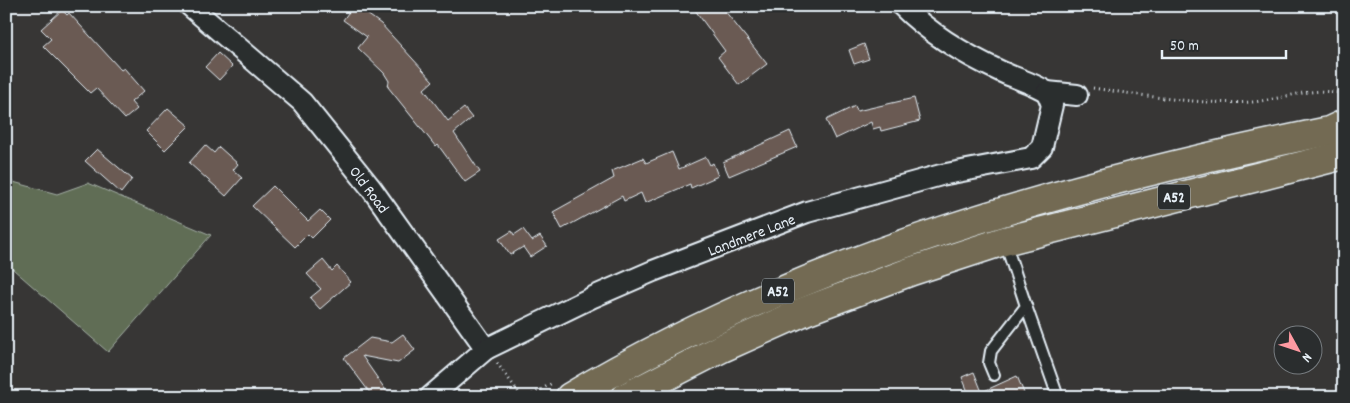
<svg xmlns="http://www.w3.org/2000/svg" width="1350" height="403" viewBox="0 0 1350 403" font-family="Dekko,sans-serif">
  <style>
    .green { fill: #606d55; stroke: #a4afa6 }
    .building { fill: #6a5a52; stroke: #e8f1f8 }
    .lines { fill: none; stroke-linecap: round; stroke-linejoin: round }
    .lane-casing { stroke: #e8f1f8; stroke-width: 14 }
    .street-casing { stroke: #e8f1f8; stroke-width: 24 }
    .highway-casing { stroke: #e8f1f8; stroke-width: 31 }
    .path { stroke: #e8f1f8; stroke-width: 3; stroke-dasharray: 1 4; stroke-linecap: butt }
    .lane { stroke: #2a2d2e; stroke-width: 10 }
    .street { stroke: #2a2d2e; stroke-width: 20 }
    .highway { stroke: #736b52; stroke-width: 28 }
    .labels { text-anchor: middle; stroke-width: 4.5; stroke-linejoin: round; paint-order: stroke }
    .shield { fill: #2a2d2e; stroke: #afb6bb; stroke-width: 1 }
    .shield-label { font-size: 15px; font-weight: bold; fill: #e8f1f8 }
    .street-label { font-size: 16px; fill: #e8f1f8; stroke: #2a2d2e }
  </style>
  <rect width="100%" height="100%" fill="#373635"/>
  <filter id="ink" filterUnits="userSpaceOnUse"><feTurbulence type="fractalNoise" baseFrequency=".02" numOctaves="2"/><feDisplacementMap in="SourceGraphic" scale="10" xChannelSelector="R" yChannelSelector="G"/><feConvolveMatrix kernelMatrix="1 2 1 2 8 2 1 2 1" color-interpolation-filters="sRGB"/></filter>
  <g filter="url(#ink)">
    <polygon class="green" points="6,180 57,194 88,183 211,235 108,352 6,263"/>
    <g class="building">
      <polygon points="353,6 356,6 381,24 433,81 424,89 448,121 464,108 472,118 454,133 480,172 465,182 438,145 436,147 388,87 389,81 384,73 358,48 367,37 343,20"/>
      <polygon points="692,6 721,6 767,64 739,85 718,57 725,51"/>
      <polygon points="62,10 67,15 69,13 121,70 124,68 144,91 131,102 137,109 125,119 96,88 90,93 43,46 51,39 41,29"/>
      <polygon points="864,44 869,59 854,64 849,50"/>
      <polygon points="218,53 232,66 219,80 205,67"/>
      <polygon points="914,98 920,121 881,131 880,127 873,129 871,122 835,139 826,120 855,106 857,111"/>
      <polygon points="168,108 189,126 165,150 146,131"/>
      <polygon points="790,131 797,147 729,176 723,162"/>
      <polygon points="205,145 214,153 219,147 238,164 233,170 242,178 226,196 189,163"/>
      <polygon points="97,149 132,179 121,193 85,161"/>
      <polygon points="672,152 679,169 706,157 710,165 713,163 718,176 691,188 690,184 645,203 641,193 624,201 622,196 562,229 553,212 614,178 612,171 643,158 646,163"/>
      <polygon points="273,186 308,221 320,210 330,220 312,238 308,234 295,247 252,206"/>
      <polygon points="523,229 532,241 540,236 547,246 530,257 523,247 510,255 499,239 512,231 514,235"/>
      <polygon points="323,260 332,271 337,266 351,282 320,309 310,298 321,289 307,274"/>
      <polygon points="403,334 415,350 398,363 362,356 387,392 380,397 373,397 344,358 370,338 392,342"/>
      <polygon points="974,372 982,392 1017,376 1024,393 1016,397 970,397 962,377"/>
    </g>
    <g class="lines">
      <defs>
        <g id="lane">
          <polyline points="1026,306 1058,397"/>
          <polyline points="994,375 989,363 991,351 1026,306 1005,242"/>
        </g>
        <g id="street">
          <polyline points="190,6 302,102 371,188 486,349"/>
          <path d="M902,6C931,35 965,55 1002,72C1017,79 1033,83 1047,92"/>
          <polyline points="430,397 486,349 593,297 653,271 807,212 941,175 1031,158 1042,147 1052,105 1047,92 1077,95"/>
        </g>
        <g id="highway">
          <path d="M570,397C802,259 1067,184 1329,131L1344,124"/>
          <polyline points="626,397 722,348 805,311 912,271 1004,241 1344,155"/>
        </g>
      </defs>
      <use href="#lane" class="lane-casing"/>
      <use href="#street" class="street-casing"/>
      <use href="#highway" class="highway-casing"/>
      <g class="path">
        <path d="M1093,88C1146,96 1199,105 1253,102C1284,99 1309,87 1340,93L1344,99"/>
        <polyline points="497,363 522,397"/>
        <polyline points="528,397 554,382"/>
      </g>
      <use href="#lane" class="lane"/>
      <use href="#street" class="street"/>
      <use href="#highway" class="highway"/>
    </g>
  </g>
  <g class="labels">
    <g class="shield">
      <rect x="1158" y="184.5" width="32" height="25" rx="4"/>
      <rect x="762" y="278.5" width="32" height="25" rx="4"/>
    </g>
    <g class="shield-label">
      <text x="1174" y="202">A52</text>
      <text x="778" y="296">A52</text>
    </g>
    <g class="street-label">
      <text transform="translate(370 189) rotate(53)" y="6">Old Road</text>
      <text transform="translate(751 234) rotate(-21)" y="6">Landmere Lane</text>
    </g>
  </g>
  <rect width="1350" height="403" fill="none" stroke="#2a2d2e" stroke-width="25"/>
  <rect x="12" y="12" width="1325" height="378" fill="none" stroke="#e8f1f8" stroke-width="2" filter="url(#ink)"/>
  <g transform="translate(1298 350) rotate(130)"><circle r="24" fill="#2a2d2e" stroke="#767b7f"/>
  <path d="M0-4L9 19L0 12L-9 19Z" fill="#ff9aa2"/>
  <text y="-8" font-size="14" font-weight="bold" text-anchor="middle" fill="#e8f1f8">N</text>
  </g>
  <path d="M1162 50v8h124v-8" fill="none" stroke="#e8f1f8" stroke-width="2.5"/>
  <text x="1170" y="50" font-size="15" fill="#e8f1f8" stroke="#2a2d2e" stroke-width="4" paint-order="stroke">50 m</text>
</svg>
